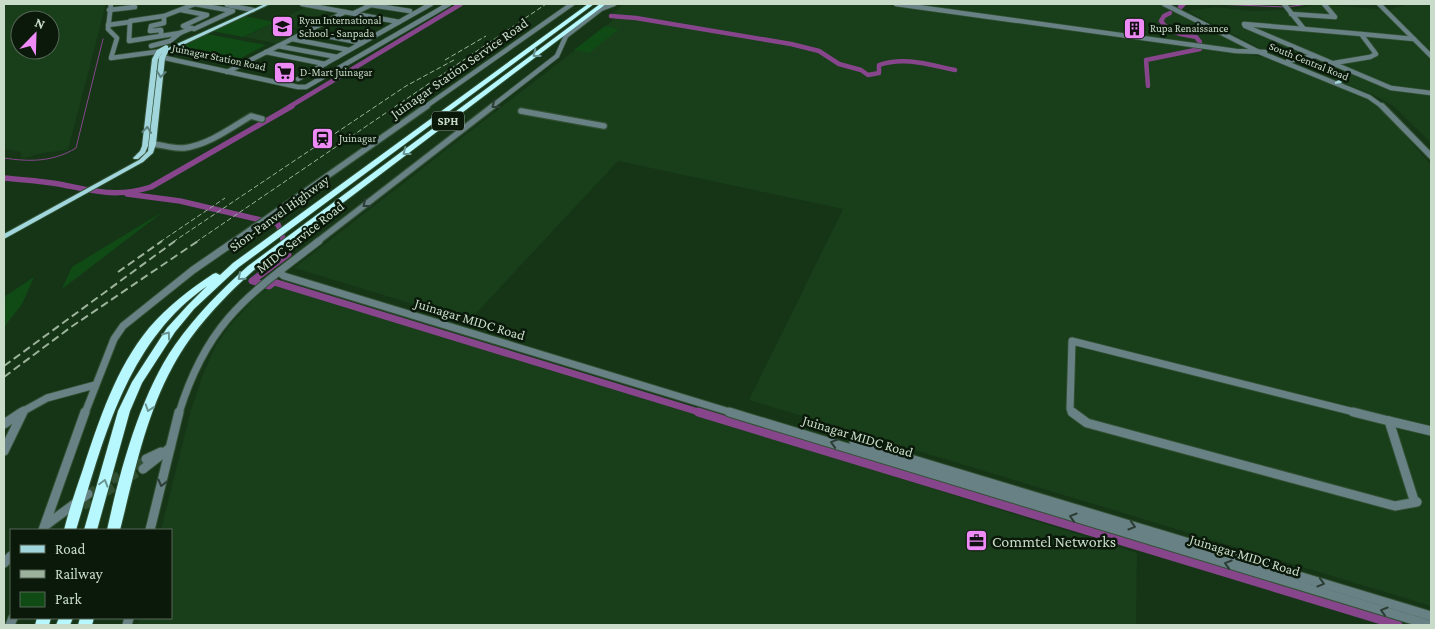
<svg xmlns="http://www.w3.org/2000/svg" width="1435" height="629" viewBox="0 0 1435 629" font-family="'Crimson Pro',serif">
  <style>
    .built { fill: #183e1a; fill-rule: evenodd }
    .green { fill: #104b16 }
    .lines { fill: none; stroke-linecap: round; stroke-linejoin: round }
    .stream { stroke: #87468c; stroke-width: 1 }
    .canal-far3 { stroke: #87468c; stroke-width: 4.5 }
    .canal-far2 { stroke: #87468c; stroke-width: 5.5 }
    .canal-far1 { stroke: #87468c; stroke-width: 7 }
    .canal { stroke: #87468c; stroke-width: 9 }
    .river { fill: #87468c; fill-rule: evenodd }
    .minor-tunnel { stroke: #304e31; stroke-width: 9; stroke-dasharray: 9 4.5; stroke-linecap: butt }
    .minor-far3-casing { stroke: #325033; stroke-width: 6 }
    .minor-far2-casing { stroke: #325033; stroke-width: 8 }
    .minor-far1-casing { stroke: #325033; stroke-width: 9 }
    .minor-casing { stroke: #325033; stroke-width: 11 }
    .major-casing { stroke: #325033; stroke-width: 2 }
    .highway-casing { stroke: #325033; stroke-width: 2 }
    .minor-far3 { stroke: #688184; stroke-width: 4.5 }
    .minor-far2 { stroke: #688184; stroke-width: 5.5 }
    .minor-far1 { stroke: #688184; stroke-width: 7 }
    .minor { stroke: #688184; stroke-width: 9 }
    .major { fill: #a1d6dc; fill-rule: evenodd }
    .highway { fill: #b7f8ff; fill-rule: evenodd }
    .rail-far1 { stroke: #9cb29c; stroke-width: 1; stroke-dasharray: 5 2.5; stroke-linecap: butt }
    .rail { stroke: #9cb29c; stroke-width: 2; stroke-dasharray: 8 4; stroke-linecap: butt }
    .oneway { stroke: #6a9491 }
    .oneway2 { stroke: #5e817e }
    .oneway3 { stroke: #2c3d35 }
    .labels { text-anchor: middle; stroke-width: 5; stroke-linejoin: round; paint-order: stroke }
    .far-poi-label { font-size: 11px; fill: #c9dcc9; stroke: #0b190b; text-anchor: start }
    .far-street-label { font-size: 11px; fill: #c9dcc9; stroke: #0b190b }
    .shield { fill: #0b190b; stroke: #90a290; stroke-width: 1 }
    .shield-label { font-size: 12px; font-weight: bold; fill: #c9dcc9 }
    .street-label { font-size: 14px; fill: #c9dcc9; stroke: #0b190b }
    .near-poi-label { font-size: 16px; fill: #c9dcc9; stroke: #0b190b; text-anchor: start }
  </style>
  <rect width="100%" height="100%" fill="#153516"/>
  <g class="built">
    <path d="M4,4H106L68,150L42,153L22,159L20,152L4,149ZM20,20H50V50H20Z"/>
    <polygon points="624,4 883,4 1271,58 1366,98 1381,108 1431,165 1431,606 749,400 843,209 618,161 469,321 294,268 620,15 612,13"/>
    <polygon points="908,4 1163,4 1245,46 1240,50"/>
    <polygon points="1319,4 1389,10 1408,4 1431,4 1431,143 1396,108 1378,97 1262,49 1187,11 1215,7 1254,11 1297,9"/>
    <polygon points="308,6 329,11 292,29 302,32 279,44 244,37"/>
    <polygon points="277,281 1137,553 1136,625 138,625 140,618 171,618 171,530 161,530 191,410 203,374 215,347 228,328 254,299"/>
  </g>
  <g class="green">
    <polygon points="244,16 275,22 243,37 212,31"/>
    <polygon points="605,26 619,29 589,53 574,50"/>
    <polygon points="207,34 266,45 227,65 171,53"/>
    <polygon points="164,211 62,289 72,267"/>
    <polygon points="34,277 22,304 4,327 4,297"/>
  </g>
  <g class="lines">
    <g class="stream">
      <polyline points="1213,4 1286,7 1309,4"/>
      <polyline points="1344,4 1366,4"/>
      <path d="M4,158C30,162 53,162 76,148L103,39"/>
    </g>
    <g class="canal-far3">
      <path d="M1170,13L1164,16L1161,21C1169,33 1182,35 1196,37L1200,42"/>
      <path d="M611,16L636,18L791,44L819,51L839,64L861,70L868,75L879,73V65C904,56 930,65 955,70"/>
      <polyline points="1148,86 1146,60 1200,49"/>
      <polyline points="289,107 461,4"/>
    </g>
    <g class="canal-far2">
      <path d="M4,178C22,180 41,181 59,184C94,191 116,198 151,187L292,106"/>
      <polyline points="127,194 180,201 278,224 284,242"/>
    </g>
    <polyline class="canal-far1" points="284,241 288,254 252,281 269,286 274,282 702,413"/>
    <polyline class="canal" points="698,412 1398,625"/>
    <polygon class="river" points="1179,4 1187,4 1181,10 1177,8"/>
    <g class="minor-tunnel">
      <polyline points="88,494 146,459"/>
      <polyline points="83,506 143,469"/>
    </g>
    <defs>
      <g id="minor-far3">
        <polyline points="111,4 108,29 117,38 111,58 163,51"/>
        <polyline points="302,4 399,22"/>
        <polyline points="896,4 1236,51 1265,52"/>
        <polyline points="1164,4 1259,52 1369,97 1383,107"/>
        <polyline points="1284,4 1304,29 1244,24 1245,26 1391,88 1431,93"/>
        <polyline points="1379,4 1431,56"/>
        <polyline points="227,5 253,10"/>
        <polyline points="371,5 410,11"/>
        <polyline points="109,10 135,7"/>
        <polyline points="181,10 207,15 183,26 191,28"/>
        <polyline points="354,13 371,5 366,4"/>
        <polyline points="1291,14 1335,17 1324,4"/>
        <polyline points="108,25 130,22"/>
        <polyline points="192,28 180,33 129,41 130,21 164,16 195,4 233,11 194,29"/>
        <polyline points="1304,29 1361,34 1376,54 1370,57 1334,63"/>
        <polyline points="306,32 362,43"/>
        <polyline points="1361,34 1414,39"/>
        <polyline points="161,36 161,30 150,31 151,26 164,23 164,16"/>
        <polyline points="292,39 349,50"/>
        <polyline points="151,46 170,41 180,33"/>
        <polyline points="278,46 337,57"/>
        <polyline points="266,52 325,64"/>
        <polyline points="156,56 298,87 306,87 449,4"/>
        <polyline points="1288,61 1315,56"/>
        <polyline points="227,72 345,12"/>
        <polyline points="298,79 431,4"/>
        <polyline points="425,107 572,4"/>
        <polyline points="491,107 557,56 566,36 601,9 614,4"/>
      </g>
      <g id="minor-far2">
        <polyline points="1382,106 1431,156"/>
        <polyline points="521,111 604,126"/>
        <path d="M153,144C163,145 174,149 184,148C208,145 231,128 251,116L262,119"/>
        <polyline points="233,242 427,106"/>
        <polyline points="317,242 493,106"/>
      </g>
      <g id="minor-far1">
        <polyline points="279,272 284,276 733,413"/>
        <polyline points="20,413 47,398 95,385"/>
        <polyline points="23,413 24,410"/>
        <polyline points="85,413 114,339 123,326 193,270 235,241"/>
        <path d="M179,413C207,322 247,296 319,241"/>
        <polyline points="1073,413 1070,409 1072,341 1358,413"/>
      </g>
      <g id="minor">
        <polyline points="729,412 1430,625"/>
        <polyline points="1072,412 1087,423 1395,506 1417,502 1414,500 1389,421"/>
        <polyline points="1353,412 1389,421"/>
        <polyline points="1389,421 1431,431"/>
        <polyline points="4,424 22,412"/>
        <polyline points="854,442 1431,616"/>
        <polyline points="4,451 23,412"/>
        <polyline points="146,459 161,452"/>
        <polyline points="143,469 170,448"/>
        <polyline points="46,525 88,494"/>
        <polyline points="43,530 85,412"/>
        <polyline points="150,530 179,412"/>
        <polyline points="4,563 11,556"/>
        <polyline points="10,625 13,618"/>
        <polyline points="127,625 129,618"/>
      </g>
      <g id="major">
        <polygon points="265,4 270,4 168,52 165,58 156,144 153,153 143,162 4,239 4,234 139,160 148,151 159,58 163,51 158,59 148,146 145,153 138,159 134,159 133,158 140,151 142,146 152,59 157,50 166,45 168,46 168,48"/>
        <polygon points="1339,80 1342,82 1341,83 1335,84 1335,82"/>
      </g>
      <g id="highway">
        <path d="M588,4H594L239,267L194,309L175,332L142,383L130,411L97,530H84L118,411L132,382L167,328L188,305L207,286C126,342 103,441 76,530H64C69,510 76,489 83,469C99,420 116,368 149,328C168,306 189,290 213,274L216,273L220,275L233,263Z"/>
        <path d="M600,4H606L254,270C223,298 193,329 173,366C145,417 134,475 120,530H107C120,471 140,395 175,345C196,315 221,290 248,266Z"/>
        <polygon points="37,618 51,618 49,625 35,625"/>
        <polygon points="59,618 73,618 70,625 56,625"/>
        <polygon points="80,618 94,618 92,625 78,625"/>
      </g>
    </defs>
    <use href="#minor-far3" class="minor-far3-casing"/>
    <use href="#minor-far2" class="minor-far2-casing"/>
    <use href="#minor-far1" class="minor-far1-casing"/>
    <use href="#minor" class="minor-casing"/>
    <use href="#major" class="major-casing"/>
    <use href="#highway" class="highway-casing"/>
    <use href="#minor-far3" class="minor-far3"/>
    <use href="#minor-far2" class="minor-far2"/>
    <use href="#minor-far1" class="minor-far1"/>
    <use href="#minor" class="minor"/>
    <use href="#major" class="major"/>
    <use href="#highway" class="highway"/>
    <g class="rail-far1">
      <polyline points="445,60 486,36"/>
      <polyline points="160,242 225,198"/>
      <polyline points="173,242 406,86 454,60"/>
      <polyline points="196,242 546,4"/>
    </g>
    <g class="rail">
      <polyline points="118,272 162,241"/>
      <polyline points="4,366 175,241"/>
      <polyline points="4,377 71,327 198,241"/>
    </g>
  </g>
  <defs><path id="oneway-chevron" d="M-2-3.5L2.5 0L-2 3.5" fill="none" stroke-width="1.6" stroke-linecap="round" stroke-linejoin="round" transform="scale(1.25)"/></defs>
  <g class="oneway">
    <use href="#oneway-chevron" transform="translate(536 54) rotate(143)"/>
    <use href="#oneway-chevron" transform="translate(406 152) rotate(143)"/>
    <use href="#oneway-chevron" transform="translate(241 277) rotate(139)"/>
    <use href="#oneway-chevron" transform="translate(167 335) rotate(-54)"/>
    <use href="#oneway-chevron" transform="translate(149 408) rotate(109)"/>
    <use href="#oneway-chevron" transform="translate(104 483) rotate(-74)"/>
  </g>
  <g class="oneway2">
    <use href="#oneway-chevron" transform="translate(161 74) rotate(96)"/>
    <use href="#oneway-chevron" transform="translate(147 130) rotate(-84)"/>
  </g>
  <g class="oneway3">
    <use href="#oneway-chevron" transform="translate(495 105) rotate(142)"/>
    <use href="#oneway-chevron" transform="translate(366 204) rotate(142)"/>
    <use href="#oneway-chevron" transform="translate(834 443) rotate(-163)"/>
    <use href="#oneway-chevron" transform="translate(162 483) rotate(104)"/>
    <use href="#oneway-chevron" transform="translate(1073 517) rotate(-163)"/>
    <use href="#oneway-chevron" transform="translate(1132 526) rotate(17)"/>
    <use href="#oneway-chevron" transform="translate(1228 564) rotate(-163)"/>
    <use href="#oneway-chevron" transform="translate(1321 583) rotate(17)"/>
    <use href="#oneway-chevron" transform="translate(1384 611) rotate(-163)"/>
  </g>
  <defs>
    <symbol id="school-square" viewBox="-11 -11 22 22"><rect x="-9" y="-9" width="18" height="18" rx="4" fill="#ef8bf7" stroke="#0b190b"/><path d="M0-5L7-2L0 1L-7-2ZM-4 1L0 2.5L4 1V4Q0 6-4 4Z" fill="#111"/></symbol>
    <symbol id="building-square" viewBox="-11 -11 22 22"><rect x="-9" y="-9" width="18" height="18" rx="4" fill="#ef8bf7" stroke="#0b190b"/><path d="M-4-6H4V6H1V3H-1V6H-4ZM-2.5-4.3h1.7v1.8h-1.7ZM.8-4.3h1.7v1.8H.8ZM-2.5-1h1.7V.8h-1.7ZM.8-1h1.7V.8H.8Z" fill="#111"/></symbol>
    <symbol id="supermarket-square" viewBox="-11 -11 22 22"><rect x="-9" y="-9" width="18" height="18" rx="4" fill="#ef8bf7" stroke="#0b190b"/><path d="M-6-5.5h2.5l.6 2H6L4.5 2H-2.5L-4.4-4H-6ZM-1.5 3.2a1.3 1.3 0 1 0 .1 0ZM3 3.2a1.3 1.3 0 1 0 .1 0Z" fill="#111"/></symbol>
    <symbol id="station-square" viewBox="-11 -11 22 22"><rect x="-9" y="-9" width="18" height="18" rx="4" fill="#ef8bf7" stroke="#0b190b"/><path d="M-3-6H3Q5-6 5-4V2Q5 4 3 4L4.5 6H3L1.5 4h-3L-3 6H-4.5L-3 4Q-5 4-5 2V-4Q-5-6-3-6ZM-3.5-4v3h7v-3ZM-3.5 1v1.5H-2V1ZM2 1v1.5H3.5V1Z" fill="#111"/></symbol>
    <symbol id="office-square" viewBox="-11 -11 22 22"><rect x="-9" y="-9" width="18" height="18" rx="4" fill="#ef8bf7" stroke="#0b190b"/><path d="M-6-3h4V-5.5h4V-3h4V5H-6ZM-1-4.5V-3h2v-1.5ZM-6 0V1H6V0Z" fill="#111"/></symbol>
  </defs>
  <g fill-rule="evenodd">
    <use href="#school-square" x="270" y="14" width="25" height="25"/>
    <use href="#building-square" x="1122" y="16" width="25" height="25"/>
    <use href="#supermarket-square" x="272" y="60" width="25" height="25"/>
    <use href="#station-square" x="310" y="126" width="25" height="25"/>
    <use href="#office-square" x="964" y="528" width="25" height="25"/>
  </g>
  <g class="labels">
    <g class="far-poi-label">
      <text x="299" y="24">Ryan International<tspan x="299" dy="13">School - Sanpada</tspan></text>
      <text x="1150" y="32">Rupa Renaissance</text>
      <text x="300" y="76">D-Mart Juinagar</text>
      <text x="339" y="142">Juinagar</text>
    </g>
    <g class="far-street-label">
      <text transform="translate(219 57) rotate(12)" y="4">Juinagar Station Road</text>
      <text transform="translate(1309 61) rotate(22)" y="4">South Central Road</text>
    </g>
    <rect class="shield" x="432" y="111.5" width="32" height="19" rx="4"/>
    <g class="shield-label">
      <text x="448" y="125">SPH</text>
    </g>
    <g class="street-label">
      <text transform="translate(459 68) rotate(-35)" y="5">Juinagar Station Service Road</text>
      <text transform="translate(279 213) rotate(-36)" y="5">Sion-Panvel Highway</text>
      <text transform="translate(300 237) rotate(-38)" y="5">MIDC Service Road</text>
      <text transform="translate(470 319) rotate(17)" y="5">Juinagar MIDC Road</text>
      <text transform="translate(858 436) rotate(17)" y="5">Juinagar MIDC Road</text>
      <text transform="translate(1245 555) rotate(17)" y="5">Juinagar MIDC Road</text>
    </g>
    <g class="near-poi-label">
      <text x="992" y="547">Commtel Networks</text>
    </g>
  </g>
  <rect width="1435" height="629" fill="none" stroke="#c9dcc9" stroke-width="10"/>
  <rect x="10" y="529" width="162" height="90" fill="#0b190b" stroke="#576757"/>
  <rect x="20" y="545" width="25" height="8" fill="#a1d6dc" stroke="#576757"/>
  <text x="55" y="554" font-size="15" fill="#c9dcc9">Road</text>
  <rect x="20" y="570" width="25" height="8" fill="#9cb29c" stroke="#576757"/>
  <text x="55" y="579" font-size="15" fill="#c9dcc9">Railway</text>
  <rect x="20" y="592" width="25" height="15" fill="#104b16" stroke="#576757"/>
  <text x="55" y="604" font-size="15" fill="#c9dcc9">Park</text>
  <g transform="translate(35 35) rotate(23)"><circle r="24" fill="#0b190b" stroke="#576757"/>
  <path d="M0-4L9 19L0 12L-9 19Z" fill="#ef8bf7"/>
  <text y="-8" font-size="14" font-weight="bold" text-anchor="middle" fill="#c9dcc9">N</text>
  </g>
</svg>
